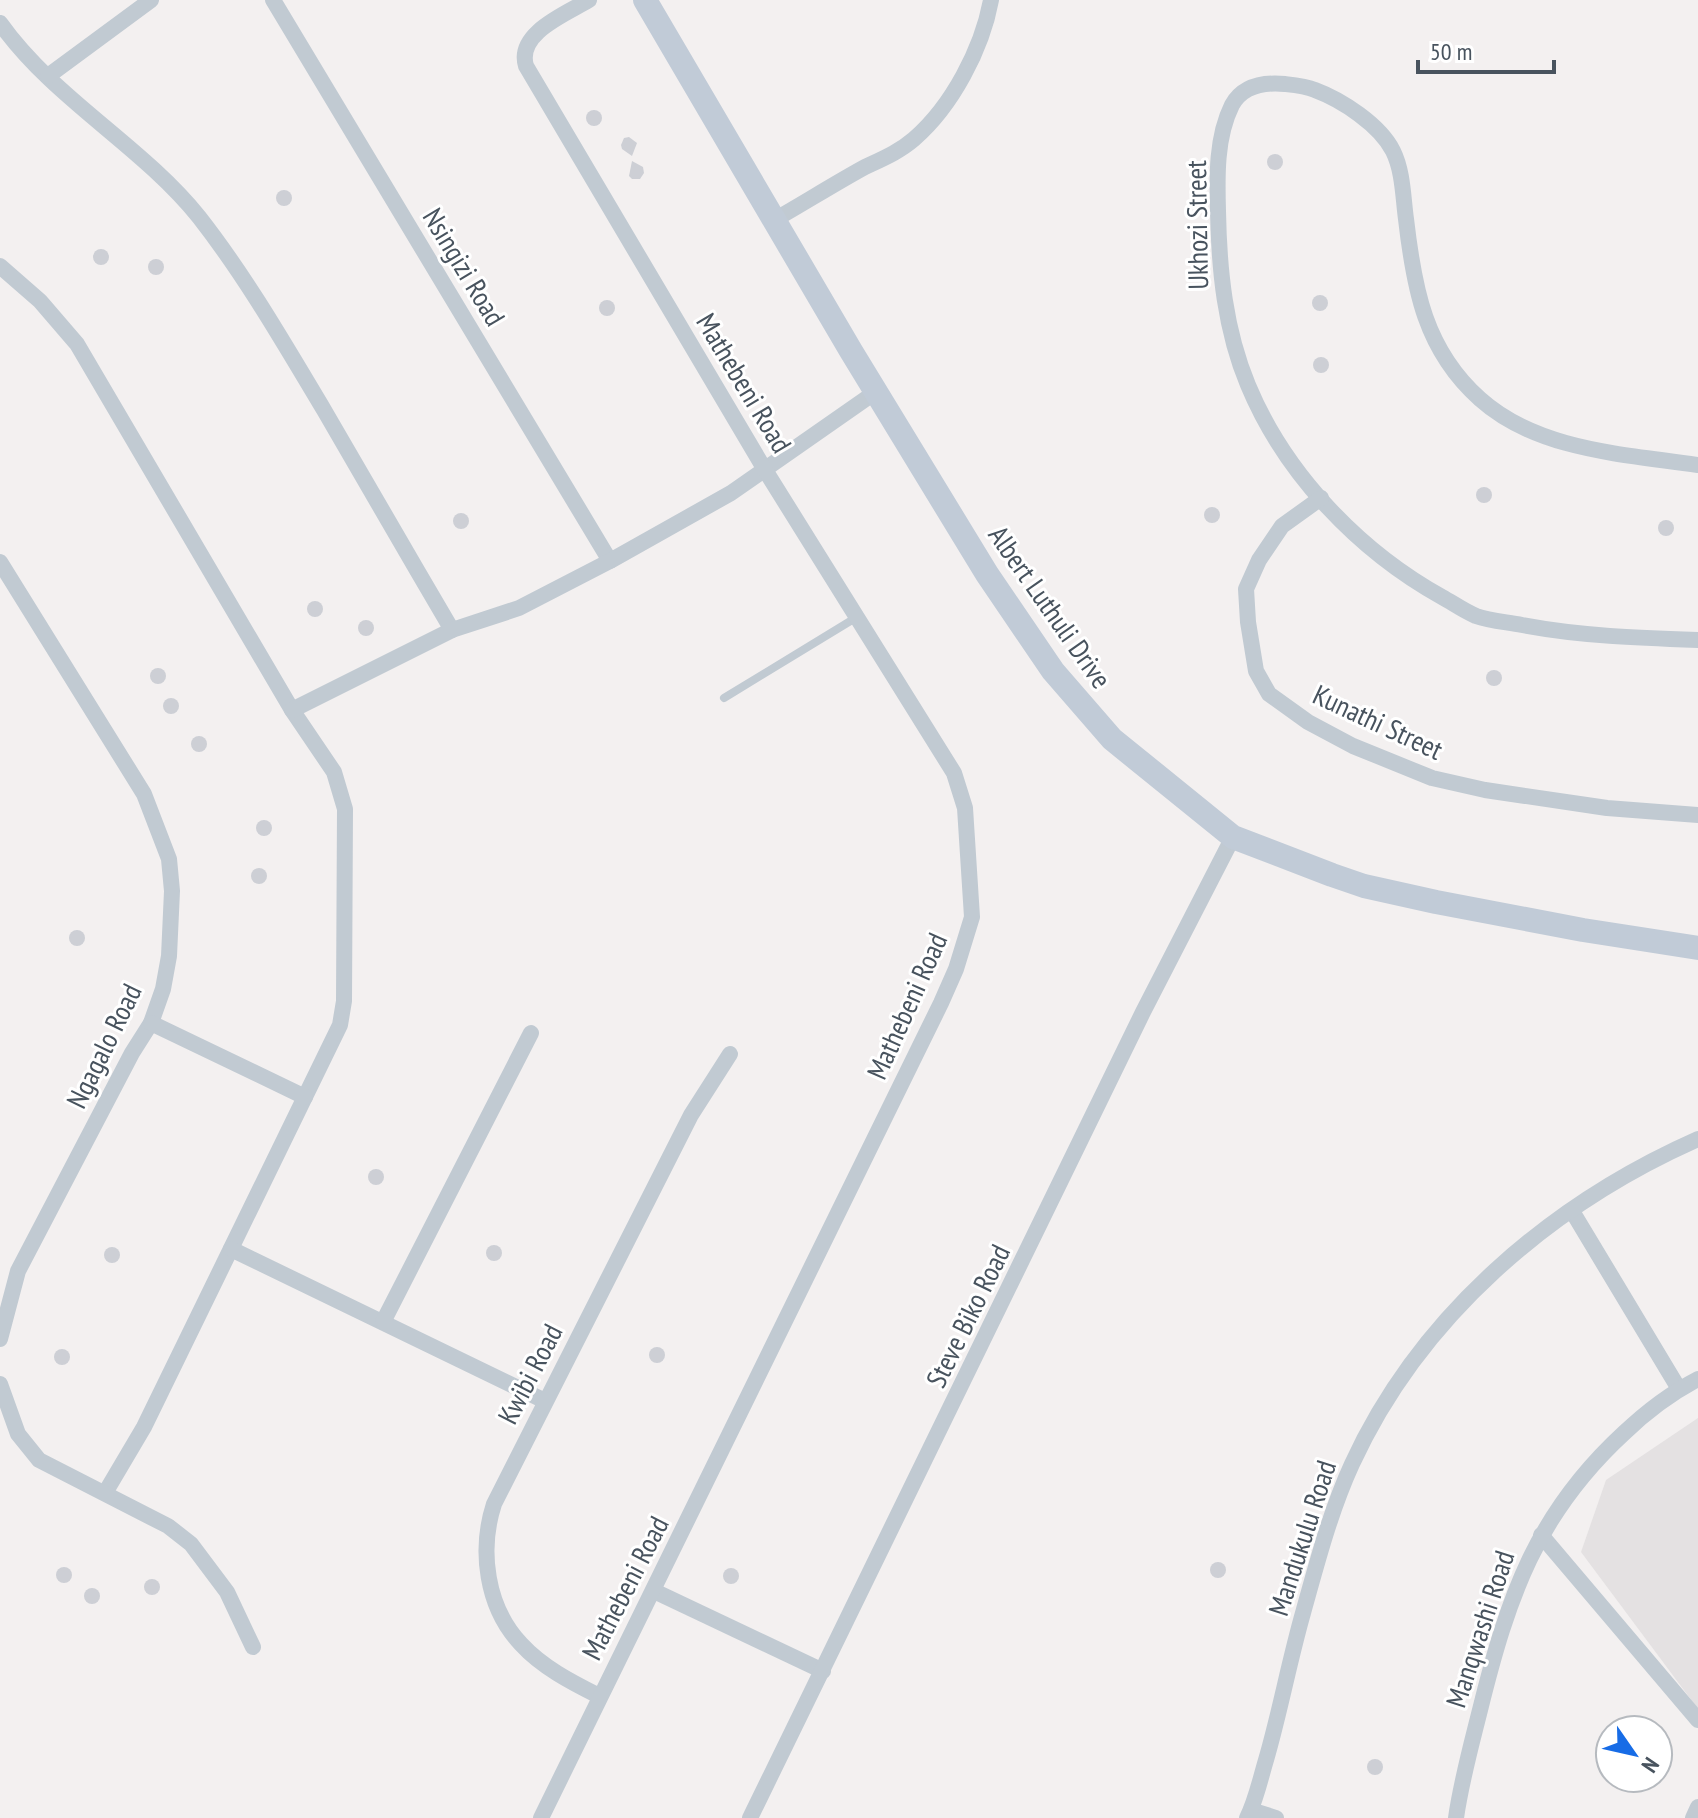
<svg xmlns="http://www.w3.org/2000/svg" width="1698" height="1818" viewBox="0 0 1698 1818" font-family="'PT Sans Narrow',sans-serif">
  <style>
    .education { fill: #e4e1e2 }
    .building { fill: #cdcfd5 }
    .lines { fill: none; stroke-linecap: round; stroke-linejoin: round }
    .lane { stroke: #c1cad2; stroke-width: 8 }
    .street { stroke: #c1cad2; stroke-width: 16 }
    .secondary { stroke: #c1cbd7; stroke-width: 24 }
    .labels { text-anchor: middle; stroke-width: 6; stroke-linejoin: round; paint-order: stroke }
    .street-label { font-size: 28px; fill: #48535e; stroke: #fff }
  </style>
  <rect width="100%" height="100%" fill="#f3f0f0"/>
  <polygon class="education" points="1698,1418 1698,1709 1581,1552 1606,1480"/>
  <g class="building">
    <circle cx="594" cy="118" r="8"/>
    <polygon points="629,137 637,143 632,156 622,149 621,145 624,138"/>
    <circle cx="1275" cy="162" r="8"/>
    <polygon points="632,161 643,167 644,173 640,179 632,179 629,176"/>
    <circle cx="284" cy="198" r="8"/>
    <circle cx="101" cy="257" r="8"/>
    <circle cx="156" cy="267" r="8"/>
    <circle cx="1320" cy="303" r="8"/>
    <circle cx="607" cy="308" r="8"/>
    <circle cx="1321" cy="365" r="8"/>
    <circle cx="1484" cy="495" r="8"/>
    <circle cx="1212" cy="515" r="8"/>
    <circle cx="461" cy="521" r="8"/>
    <circle cx="1666" cy="528" r="8"/>
    <circle cx="315" cy="609" r="8"/>
    <circle cx="366" cy="628" r="8"/>
    <circle cx="158" cy="676" r="8"/>
    <circle cx="1494" cy="678" r="8"/>
    <circle cx="171" cy="706" r="8"/>
    <circle cx="199" cy="744" r="8"/>
    <circle cx="264" cy="828" r="8"/>
    <circle cx="259" cy="876" r="8"/>
    <circle cx="77" cy="938" r="8"/>
    <circle cx="376" cy="1177" r="8"/>
    <circle cx="494" cy="1253" r="8"/>
    <circle cx="112" cy="1255" r="8"/>
    <circle cx="657" cy="1355" r="8"/>
    <circle cx="62" cy="1357" r="8"/>
    <circle cx="1218" cy="1570" r="8"/>
    <circle cx="64" cy="1575" r="8"/>
    <circle cx="731" cy="1576" r="8"/>
    <circle cx="152" cy="1587" r="8"/>
    <circle cx="92" cy="1596" r="8"/>
    <circle cx="1375" cy="1767" r="8"/>
  </g>
  <g class="lines">
    <polyline class="lane" points="724,698 857,617"/>
    <g class="street">
      <polyline points="273,0 610,561"/>
      <path d="M0,23C54,99 141,145 199,217C246,277 285,345 324,410C367,484 409,557 452,630"/>
      <polyline points="48,76 151,0"/>
      <path d="M774,220C804,203 834,184 865,167C882,159 899,152 914,139C952,106 982,49 991,0"/>
      <polyline points="0,266 40,301 77,344 292,710 334,772 345,809 344,1001 340,1025 144,1427 105,1493"/>
      <path d="M1698,465C1625,454 1538,451 1480,399C1425,350 1414,289 1406,219C1403,197 1403,171 1393,151C1380,125 1342,100 1315,90C1306,86 1295,85 1285,84C1264,82 1243,85 1232,105C1216,137 1217,177 1218,211C1219,270 1225,330 1248,385C1285,474 1359,551 1442,597C1453,603 1464,611 1476,616C1490,621 1507,622 1522,625C1580,636 1639,638 1698,640"/>
      <polyline points="1321,498 1282,526 1259,560 1246,589 1248,622 1256,671 1269,694 1308,722 1353,746 1432,778 1485,790 1607,808 1698,815"/>
      <polyline points="0,562 144,794 169,859 172,891 169,956 163,989 151,1023 132,1053 18,1271 0,1339"/>
      <polyline points="292,710 452,630 519,608 610,561 731,493 877,391"/>
      <polyline points="151,1023 305,1097"/>
      <polyline points="1572,1211 1679,1389"/>
      <polyline points="231,1249 545,1401"/>
      <polyline points="383,1322 531,1033"/>
      <polyline points="0,1384 18,1434 39,1460 168,1526 191,1544 227,1592 253,1647"/>
      <polyline points="1541,1535 1698,1720"/>
      <polyline points="654,1591 823,1671"/>
      <path d="M599,1696C571,1682 542,1667 521,1644C486,1607 479,1550 494,1504L691,1115L730,1054"/>
      <polyline points="1251,1810 1276,1818"/>
      <path d="M541,1818L941,1003L956,969L972,917L965,808L954,773L765,470L526,66C516,33 566,14 589,0"/>
      <polyline points="750,1818 1143,1012 1233,837"/>
      <path d="M1247,1818C1256,1800 1260,1780 1266,1760C1280,1712 1289,1662 1303,1613C1317,1563 1330,1512 1352,1464C1420,1316 1551,1204 1698,1139"/>
      <path d="M1456,1818C1461,1782 1471,1746 1480,1710C1508,1597 1536,1514 1624,1433C1646,1412 1671,1393 1698,1379"/>
      <polyline points="1693,1818 1698,1807"/>
    </g>
    <polyline class="secondary" points="645,0 851,351 987,574 1053,671 1112,739 1233,837 1332,875 1364,886 1436,902 1583,930 1698,948"/>
  </g>
  <g class="labels">
    <g class="street-label">
      <text transform="translate(1197 225) rotate(-91)" y="10">Ukhozi Street</text>
      <text transform="translate(464 267) rotate(59)" y="10">Nsingizi Road</text>
      <text transform="translate(744 383) rotate(59)" y="10">Mathebeni Road</text>
      <text transform="translate(1050 607) rotate(55)" y="10">Albert Luthuli Drive</text>
      <text transform="translate(1378 722) rotate(25)" y="10">Kunathi Street</text>
      <text transform="translate(907 1006) rotate(-66)" y="10">Mathebeni Road</text>
      <text transform="translate(104 1046) rotate(-64)" y="10">Ngagalo Road</text>
      <text transform="translate(968 1316) rotate(-64)" y="10">Steve Biko Road</text>
      <text transform="translate(530 1374) rotate(-63)" y="10">Kwibi Road</text>
      <text transform="translate(1302 1538) rotate(-72)" y="10">Mandukulu Road</text>
      <text transform="translate(625 1588) rotate(-63)" y="10">Mathebeni Road</text>
      <text transform="translate(1480 1629) rotate(-72)" y="10">Manqwashi Road</text>
    </g>
  </g>
  <g transform="translate(1634 1754) rotate(124)"><circle r="38" fill="#ffffff" stroke="#b6babf" stroke-width="2"/>
  <path d="M0-6L14 30L0 20L-14 30Z" fill="#176ce6"/>
  <text y="-12" font-size="22" font-weight="bold" text-anchor="middle" fill="#48535e">N</text>
  </g>
  <path d="M1418 60v12h136v-12" fill="none" stroke="#48535e" stroke-width="4"/>
  <text x="1430" y="60" font-size="24" fill="#48535e" stroke="#ffffff" stroke-width="6" paint-order="stroke">50 m</text>
</svg>
